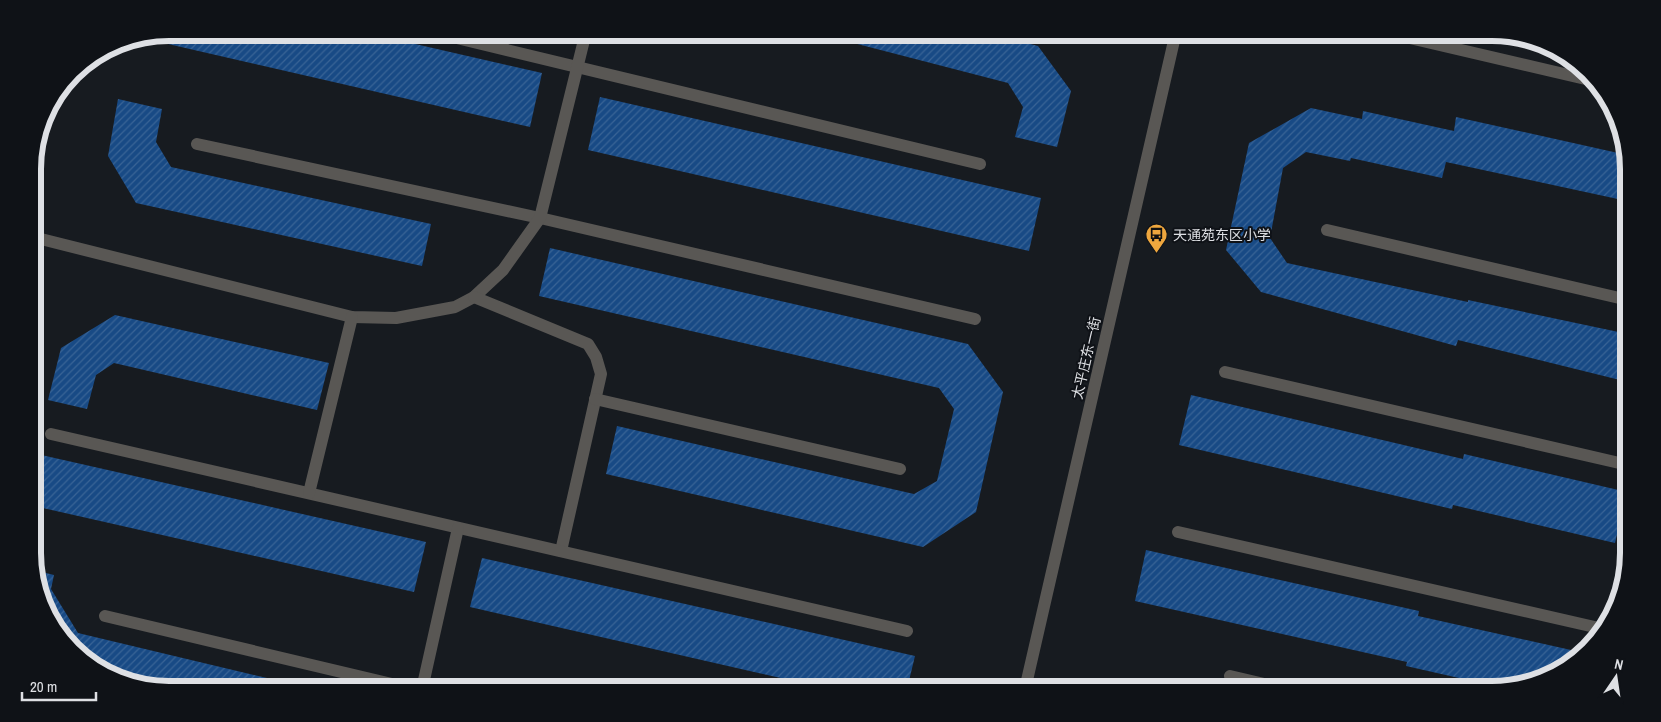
<svg xmlns="http://www.w3.org/2000/svg" width="1661" height="722" viewBox="0 0 1661 722" font-family="'Archivo Narrow','Noto Sans SC',sans-serif">
  <style>
    .building { fill: url(#building-hatch) }
    .lines { fill: none; stroke-linecap: round; stroke-linejoin: round }
    .minor { stroke: #595754; stroke-width: 12 }
    .labels { text-anchor: middle; stroke-width: 4; stroke-linejoin: round; paint-order: stroke }
    .poi-label { font-size: 14px; fill: #dee0e4; stroke: #0f1217; text-anchor: start }
    .street-label { font-size: 14px; fill: #dee0e4; stroke: #0f1217 }
    .rim { fill: none; stroke: #dee0e4; stroke-width: 6 }
  </style>
  <defs>
    <pattern id="building-hatch" width="6" height="6" patternUnits="userSpaceOnUse" patternTransform="scale(1.25)"><rect width="6" height="6" fill="#184a85"/><path d="M-1 1l2-2M0 6l6-6M5 7l2-2" fill="none" stroke="#396496"/></pattern>
  </defs>
  <rect width="100%" height="100%" fill="#171b20"/>
  <g class="building">
    <polygon points="169,32 363,32 542,73 530,127 142,38"/>
    <polygon points="811,32 984,32 1038,46 1071,91 1057,147 1015,137 1023,107 1008,83"/>
    <polygon points="600,97 1041,198 1029,251 588,150"/>
    <polygon points="118,99 162,109 156,142 171,167 431,224 422,266 136,203 108,156"/>
    <polygon points="1311,108 1362,119 1363,111 1454,131 1456,117 1627,155 1627,201 1446,162 1442,178 1351,158 1350,161 1306,152 1283,168 1270,238 1287,263 1468,302 1468,300 1628,334 1628,382 1458,340 1456,346 1261,292 1226,250 1249,143"/>
    <polygon points="550,248 968,344 1003,392 976,512 923,547 606,474 617,426 914,494 937,481 954,409 939,388 539,296"/>
    <polygon points="115,315 329,363 317,410 114,363 96,375 87,409 48,400 61,348"/>
    <polygon points="1191,395 1463,459 1464,454 1627,492 1615,543 1453,505 1452,509 1179,445"/>
    <polygon points="37,454 426,542 414,592 34,506 33,468"/>
    <polygon points="1146,550 1419,611 1418,616 1580,652 1568,666 1503,688 1406,666 1407,662 1135,601"/>
    <polygon points="482,558 915,656 907,689 829,689 470,607"/>
    <polygon points="34,570 54,575 51,589 78,633 267,678 264,689 169,690 117,679 61,636"/>
  </g>
  <g class="lines">
    <g class="minor">
      <polyline points="432,32 980,164"/>
      <polyline points="1384,32 1594,81"/>
      <polyline points="197,144 540,218 975,319"/>
      <polyline points="1327,230 1628,300"/>
      <polyline points="33,237 352,317 396,318 455,307 474,297 503,270 540,218 586,32"/>
      <polyline points="474,297 588,344 596,357 601,374 561,551"/>
      <polyline points="1225,372 1628,465"/>
      <polyline points="595,399 900,469"/>
      <polyline points="51,434 907,631"/>
      <polyline points="309,493 352,317"/>
      <polyline points="1178,532 1599,628"/>
      <polyline points="105,616 413,689"/>
      <polyline points="1230,676 1285,689"/>
      <polyline points="422,689 458,528"/>
      <polyline points="1025,689 1176,32"/>
    </g>
  </g>
  <defs>
    <symbol id="bus-pin" viewBox="-11 -11 22 30"><path d="M0 17L-7.5 6A9.5 9.5 0 1 1 7.5 6Z" fill="#efa73e" stroke="#0f1217"/><path d="M-5-6H5V4H4V6H2V4H-2V6H-4V4H-5ZM-3.5-4V0h7V-4ZM-3.5 1.2v1.5H-2V1.2ZM2 1.2v1.5H3.5V1.2Z" fill="#111"/></symbol>
  </defs>
  <g fill-rule="evenodd">
    <use href="#bus-pin" x="1144" y="222" width="25" height="34"/>
  </g>
  <g class="labels">
    <g class="poi-label">
      <text x="1173" y="240">天通苑东区小学</text>
    </g>
    <g class="street-label">
      <text transform="translate(1086 358) rotate(-77)" y="5">太平庄东一街</text>
    </g>
  </g>
  <path d="M0 0H1661V722H0ZM169 41H1492A128 128 0 0 1 1620 169V553A128 128 0 0 1 1492 681H169A128 128 0 0 1 41 553V169A128 128 0 0 1 169 41Z" fill="#0f1217" fill-rule="evenodd"/>
  <path class="rim" d="M169 41H1492A128 128 0 0 1 1620 169V553A128 128 0 0 1 1492 681H169A128 128 0 0 1 41 553V169A128 128 0 0 1 169 41Z"/>
  <g transform="translate(1616 677) rotate(13)" stroke="#0f1217" stroke-width="4" paint-order="stroke">
  <path d="M0-4L9 19L0 12L-9 19Z" fill="#dee0e4"/>
  <text y="-8" font-size="14" font-weight="bold" text-anchor="middle" fill="#dee0e4">N</text>
  </g>
  <path d="M22 692v8h74v-8" fill="none" stroke="#dee0e4" stroke-width="2.5"/>
  <text x="30" y="692" font-size="15" fill="#dee0e4" stroke="#0f1217" stroke-width="4" paint-order="stroke">20 m</text>
</svg>
